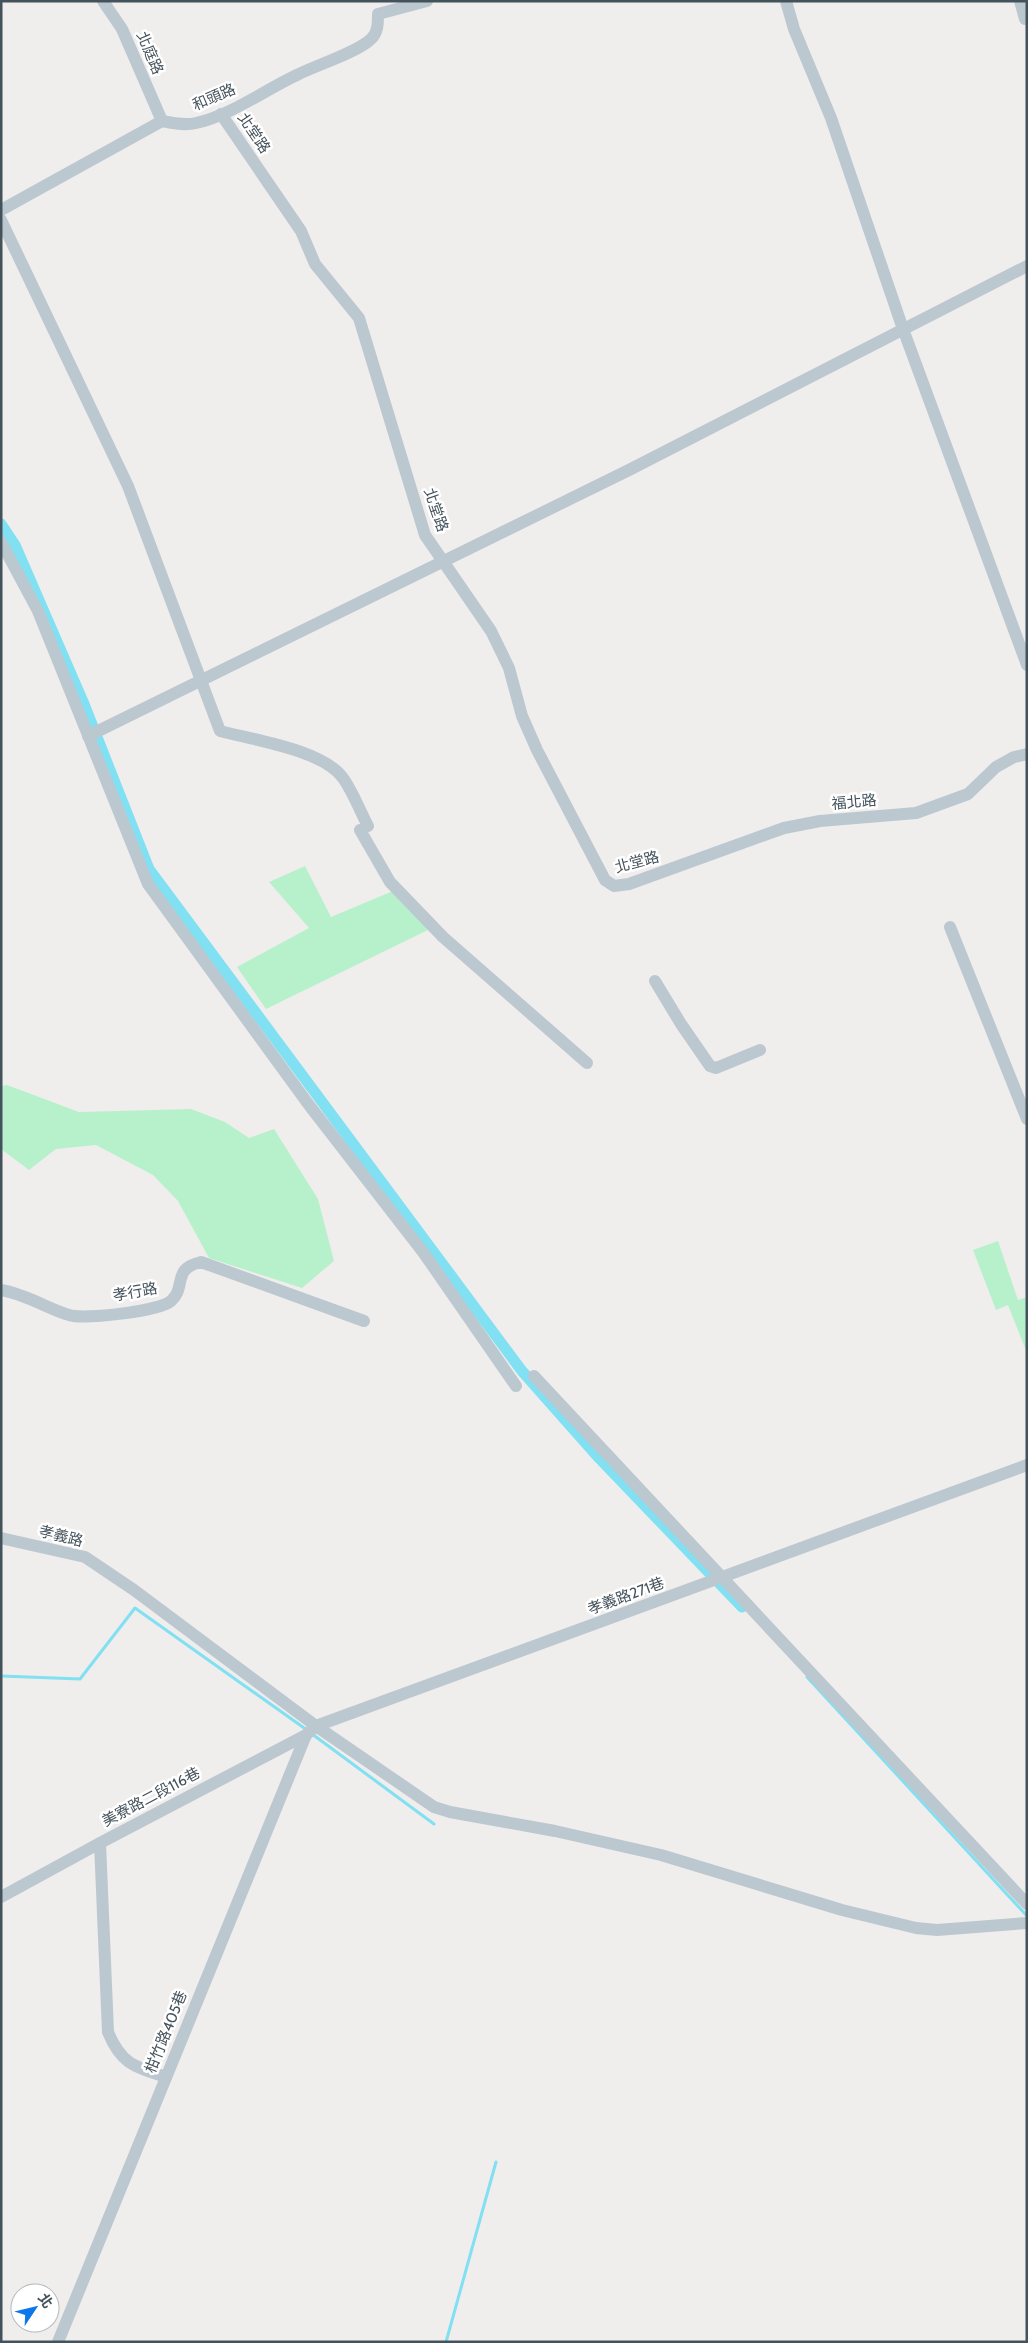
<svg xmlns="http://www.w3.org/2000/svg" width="1028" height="2343" viewBox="0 0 1028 2343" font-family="Cabin,'Noto Sans TC',sans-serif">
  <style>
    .green { fill: #b7f1cb }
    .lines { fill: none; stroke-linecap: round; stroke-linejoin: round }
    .stream { stroke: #81e0f1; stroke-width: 3 }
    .canal { stroke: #81e0f1; stroke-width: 11 }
    .minor { stroke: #bcc8d0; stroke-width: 12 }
    .labels { text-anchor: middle; stroke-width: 5; stroke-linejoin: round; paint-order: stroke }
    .street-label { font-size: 15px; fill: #44525b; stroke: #fff }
  </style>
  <rect width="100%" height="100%" fill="#f0eded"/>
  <g class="green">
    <polygon points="305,866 331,917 393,891 432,928 266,1009 237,967 309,928 269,882"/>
    <polygon points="7,1085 79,1112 191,1109 225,1122 249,1138 274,1129 318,1199 334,1261 302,1288 209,1258 178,1201 153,1175 96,1145 56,1149 29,1170 1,1149 1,1086"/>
    <polygon points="998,1241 1018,1300 1027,1297 1027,1353 1008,1305 996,1310 973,1250"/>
  </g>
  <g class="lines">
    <g class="stream">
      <polyline points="1,1676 80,1679 135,1608 307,1730"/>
      <polyline points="807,1677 1027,1916"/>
      <polyline points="312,1734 434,1824"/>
      <polyline points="446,2342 496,2162"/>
    </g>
    <polyline class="canal" points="1,524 15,545 84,704 149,869 522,1371 599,1458 742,1607"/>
    <g class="minor">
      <polyline points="103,1 122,29 162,121"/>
      <polyline points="786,1 794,29 831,118 903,329 1027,665"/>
      <polyline points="1020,1 1025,19"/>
      <polyline points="221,114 301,231 315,264 359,318 425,535 491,631 509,668 522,716 537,750 605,880 614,886 629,884 784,828 820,821 916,813 968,794 996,767 1014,757 1027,754"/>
      <path d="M1,210L162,121C173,123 185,126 196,123C232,115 266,89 299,74C317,65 358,52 371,39C378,33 378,23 378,14L427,1"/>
      <path d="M1,220L128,486L220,731C254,740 323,750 343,778C353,792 360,811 368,826"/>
      <polyline points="1,542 38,611 148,884 309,1105 423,1252 516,1386"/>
      <polyline points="88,736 629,470 1027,266"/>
      <polyline points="360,830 390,882 443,937 587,1063"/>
      <polyline points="950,927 1027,1119"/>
      <polyline points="655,981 681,1024 710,1066 716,1068 760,1050"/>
      <path d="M1,1290C26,1294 46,1308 69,1315C84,1320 160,1311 171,1301C187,1287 171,1269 201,1262L364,1321"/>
      <polyline points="534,1376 1027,1904"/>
      <polyline points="1,1538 85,1557 134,1590 316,1726 434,1807 450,1812 555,1831 661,1855 842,1910 916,1928 937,1930 1027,1923"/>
      <path d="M100,1843L108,2032C121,2064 135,2067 166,2077"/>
      <polyline points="1,1897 100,1843 306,1735 316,1726 1027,1465"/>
      <polyline points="58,2342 306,1735"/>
    </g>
  </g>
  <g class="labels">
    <g class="street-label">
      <text transform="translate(150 53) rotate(67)" y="5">北庭路</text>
      <text transform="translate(214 97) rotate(-23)" y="5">和頭路</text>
      <text transform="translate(254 133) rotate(56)" y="5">北堂路</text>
      <text transform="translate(436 510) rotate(71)" y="5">北堂路</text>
      <text transform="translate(854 802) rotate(-5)" y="5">福北路</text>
      <text transform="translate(637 862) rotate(-15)" y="5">北堂路</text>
      <text transform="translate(135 1292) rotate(-10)" y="5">孝行路</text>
      <text transform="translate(61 1536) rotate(14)" y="5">孝義路</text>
      <text transform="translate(626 1596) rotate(-20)" y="5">孝義路271巷</text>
      <text transform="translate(151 1797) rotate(-28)" y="5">美寮路二段116巷</text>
      <text transform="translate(166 2032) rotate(-68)" y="5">柑竹路405巷</text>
    </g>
  </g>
  <rect width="1028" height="2343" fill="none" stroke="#44525b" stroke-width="5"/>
  <g transform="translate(35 2308) rotate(55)"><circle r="24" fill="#ffffff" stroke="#b4babd"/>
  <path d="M0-4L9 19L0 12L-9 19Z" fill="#0d78ea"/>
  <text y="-8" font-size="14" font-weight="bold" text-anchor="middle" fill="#44525b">北</text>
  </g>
</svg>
